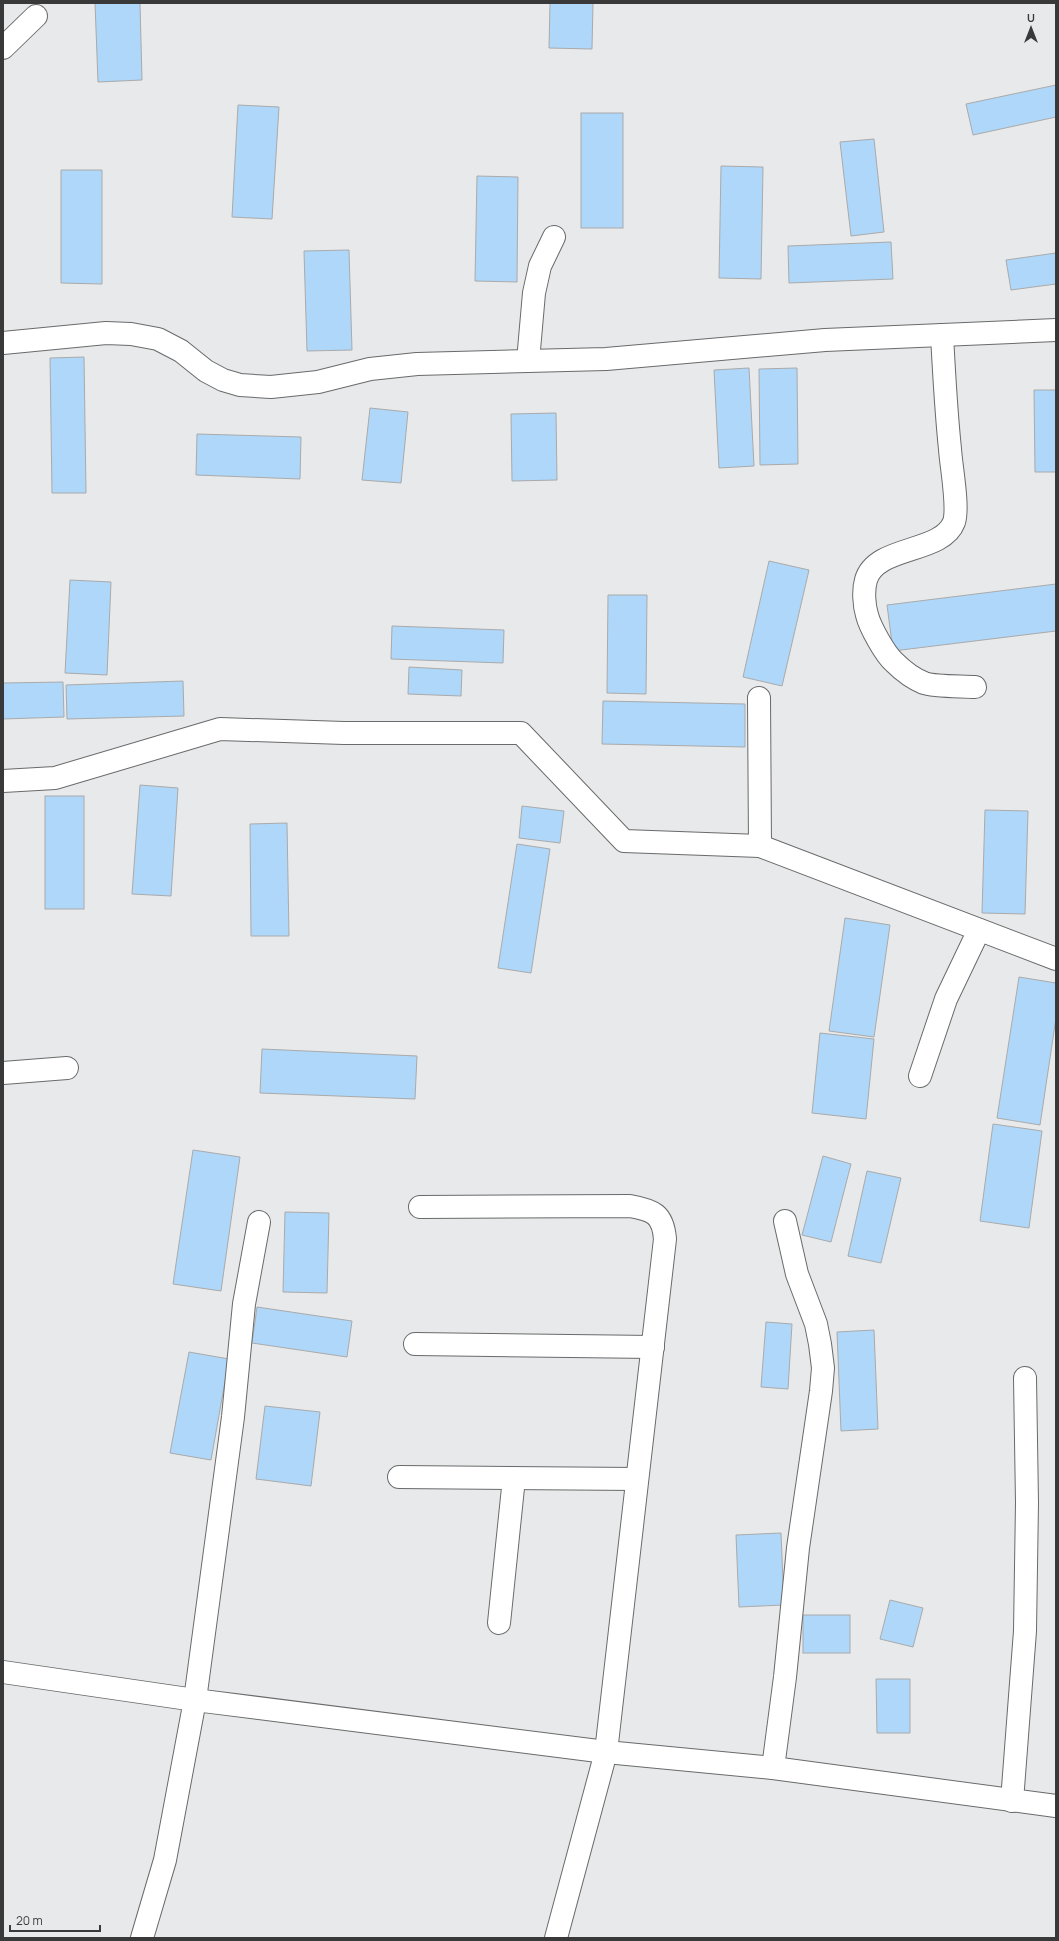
<svg xmlns="http://www.w3.org/2000/svg" width="1059" height="1941" viewBox="0 0 1059 1941" font-family="Manrope,sans-serif">
  <style>
    .building { fill: #aed7f9; stroke: #aaaaab }
    .lines { fill: none; stroke-linecap: round; stroke-linejoin: round }
    .minor-casing { stroke: #696a6b; stroke-width: 24 }
    .minor { stroke: #fff; stroke-width: 22 }
  </style>
  <rect width="100%" height="100%" fill="#e8e9ea"/>
  <g class="building">
    <polygon points="95,3 140,3 142,80 98,82"/>
    <polygon points="550,3 593,3 592,49 549,48"/>
    <polygon points="1056,85 1056,117 973,135 966,104"/>
    <polygon points="238,105 279,107 272,219 232,217"/>
    <rect x="581" y="113" width="42" height="115"/>
    <polygon points="874,139 884,232 851,236 840,142"/>
    <polygon points="721,166 763,167 761,279 719,278"/>
    <polygon points="61,170 102,170 102,284 61,283"/>
    <polygon points="477,176 518,177 517,282 475,281"/>
    <polygon points="891,242 893,279 789,283 788,246"/>
    <polygon points="349,250 352,350 307,351 304,251"/>
    <polygon points="1056,253 1056,284 1011,290 1006,260"/>
    <polygon points="84,357 86,493 52,493 50,358"/>
    <polygon points="749,368 754,466 719,468 714,370"/>
    <polygon points="797,368 798,464 760,465 759,369"/>
    <polygon points="1034,390 1056,390 1056,472 1035,472"/>
    <polygon points="370,408 408,412 401,483 362,480"/>
    <polygon points="556,413 557,480 512,481 511,414"/>
    <polygon points="197,434 301,437 300,479 196,475"/>
    <polygon points="769,561 809,570 782,686 743,677"/>
    <polygon points="70,580 111,582 107,675 65,673"/>
    <polygon points="1056,584 1056,631 893,651 887,605"/>
    <polygon points="608,595 647,595 646,694 607,693"/>
    <polygon points="392,626 504,630 503,663 391,659"/>
    <polygon points="409,667 462,670 461,696 408,694"/>
    <polygon points="183,681 184,716 67,719 66,685"/>
    <polygon points="63,682 64,717 3,719 3,683"/>
    <polygon points="603,701 745,704 745,747 602,744"/>
    <polygon points="140,785 178,788 171,896 132,894"/>
    <rect x="45" y="796" width="39" height="113"/>
    <polygon points="522,806 564,811 560,843 519,838"/>
    <polygon points="985,810 1028,811 1025,914 982,913"/>
    <polygon points="287,823 289,936 251,936 250,824"/>
    <polygon points="517,844 550,849 531,973 498,968"/>
    <polygon points="845,918 890,925 874,1037 829,1031"/>
    <polygon points="1019,977 1056,983 1056,1018 1040,1125 997,1118"/>
    <polygon points="820,1033 874,1039 866,1119 812,1113"/>
    <polygon points="262,1049 417,1056 415,1099 260,1093"/>
    <polygon points="993,1124 1042,1131 1029,1228 980,1221"/>
    <polygon points="193,1150 240,1157 221,1291 173,1284"/>
    <polygon points="823,1156 851,1164 831,1242 802,1235"/>
    <polygon points="867,1171 901,1178 881,1263 848,1256"/>
    <polygon points="285,1212 329,1213 327,1293 283,1292"/>
    <polygon points="257,1307 352,1321 347,1357 252,1343"/>
    <polygon points="766,1322 792,1324 788,1389 761,1387"/>
    <polygon points="874,1330 878,1429 841,1431 837,1332"/>
    <polygon points="189,1352 229,1359 211,1460 170,1453"/>
    <polygon points="265,1406 320,1412 311,1486 256,1479"/>
    <polygon points="781,1533 784,1605 739,1607 736,1535"/>
    <polygon points="890,1600 923,1608 913,1647 880,1639"/>
    <rect x="803" y="1615" width="47" height="38"/>
    <polygon points="876,1679 910,1679 910,1733 877,1733"/>
  </g>
  <g class="lines">
    <defs>
      <g id="minor">
        <polyline points="3,48 36,16"/>
        <path d="M942,335C944,373 946,411 950,449C951,466 959,507 954,522C942,554 876,545 866,580C863,590 864,605 867,615C870,627 885,654 894,662C902,670 914,679 924,683C935,687 963,686 975,687"/>
        <polyline points="3,343 106,333 131,334 158,339 181,351 206,371 223,380 240,385 271,387 318,382 370,369 417,364 606,359 825,340 1056,330"/>
        <polyline points="528,361 534,293 540,266 554,237"/>
        <polyline points="759,698 760,846"/>
        <polyline points="3,781 55,778 220,729 344,733 521,733 624,841 760,846 1056,959"/>
        <polyline points="3,1073 67,1068"/>
        <polyline points="920,1076 946,999 979,930"/>
        <path d="M420,1207L630,1206C653,1210 663,1214 665,1239L606,1752L556,1938"/>
        <polyline points="415,1344 653,1347"/>
        <polyline points="399,1477 637,1479"/>
        <polyline points="499,1623 514,1478"/>
        <polyline points="3,1672 195,1700 606,1752 773,1768 1056,1806"/>
        <polyline points="773,1768 785,1677 798,1548 821,1391 823,1368 820,1344 816,1324 797,1274 785,1221"/>
        <polyline points="1012,1801 1025,1631 1027,1503 1025,1378"/>
        <polyline points="142,1938 165,1860 195,1700 233,1417 244,1304 259,1222"/>
      </g>
    </defs>
    <use href="#minor" class="minor-casing"/>
    <use href="#minor" class="minor"/>
  </g>
  <rect width="1059" height="1941" fill="none" stroke="#39393a" stroke-width="8"/>
  <g transform="translate(1031 28)" stroke="#e8e9ea" stroke-width="3" paint-order="stroke">
  <path d="M0-3L7 15L0 10L-7 15Z" fill="#39393a"/>
  <text y="-6" font-size="11" font-weight="bold" text-anchor="middle" fill="#39393a">U</text>
  </g>
  <path d="M10 1925v6h90v-6" fill="none" stroke="#39393a" stroke-width="2"/>
  <text x="16" y="1925" font-size="12" fill="#39393a" stroke="#e8e9ea" stroke-width="3" paint-order="stroke">20 m</text>
</svg>
